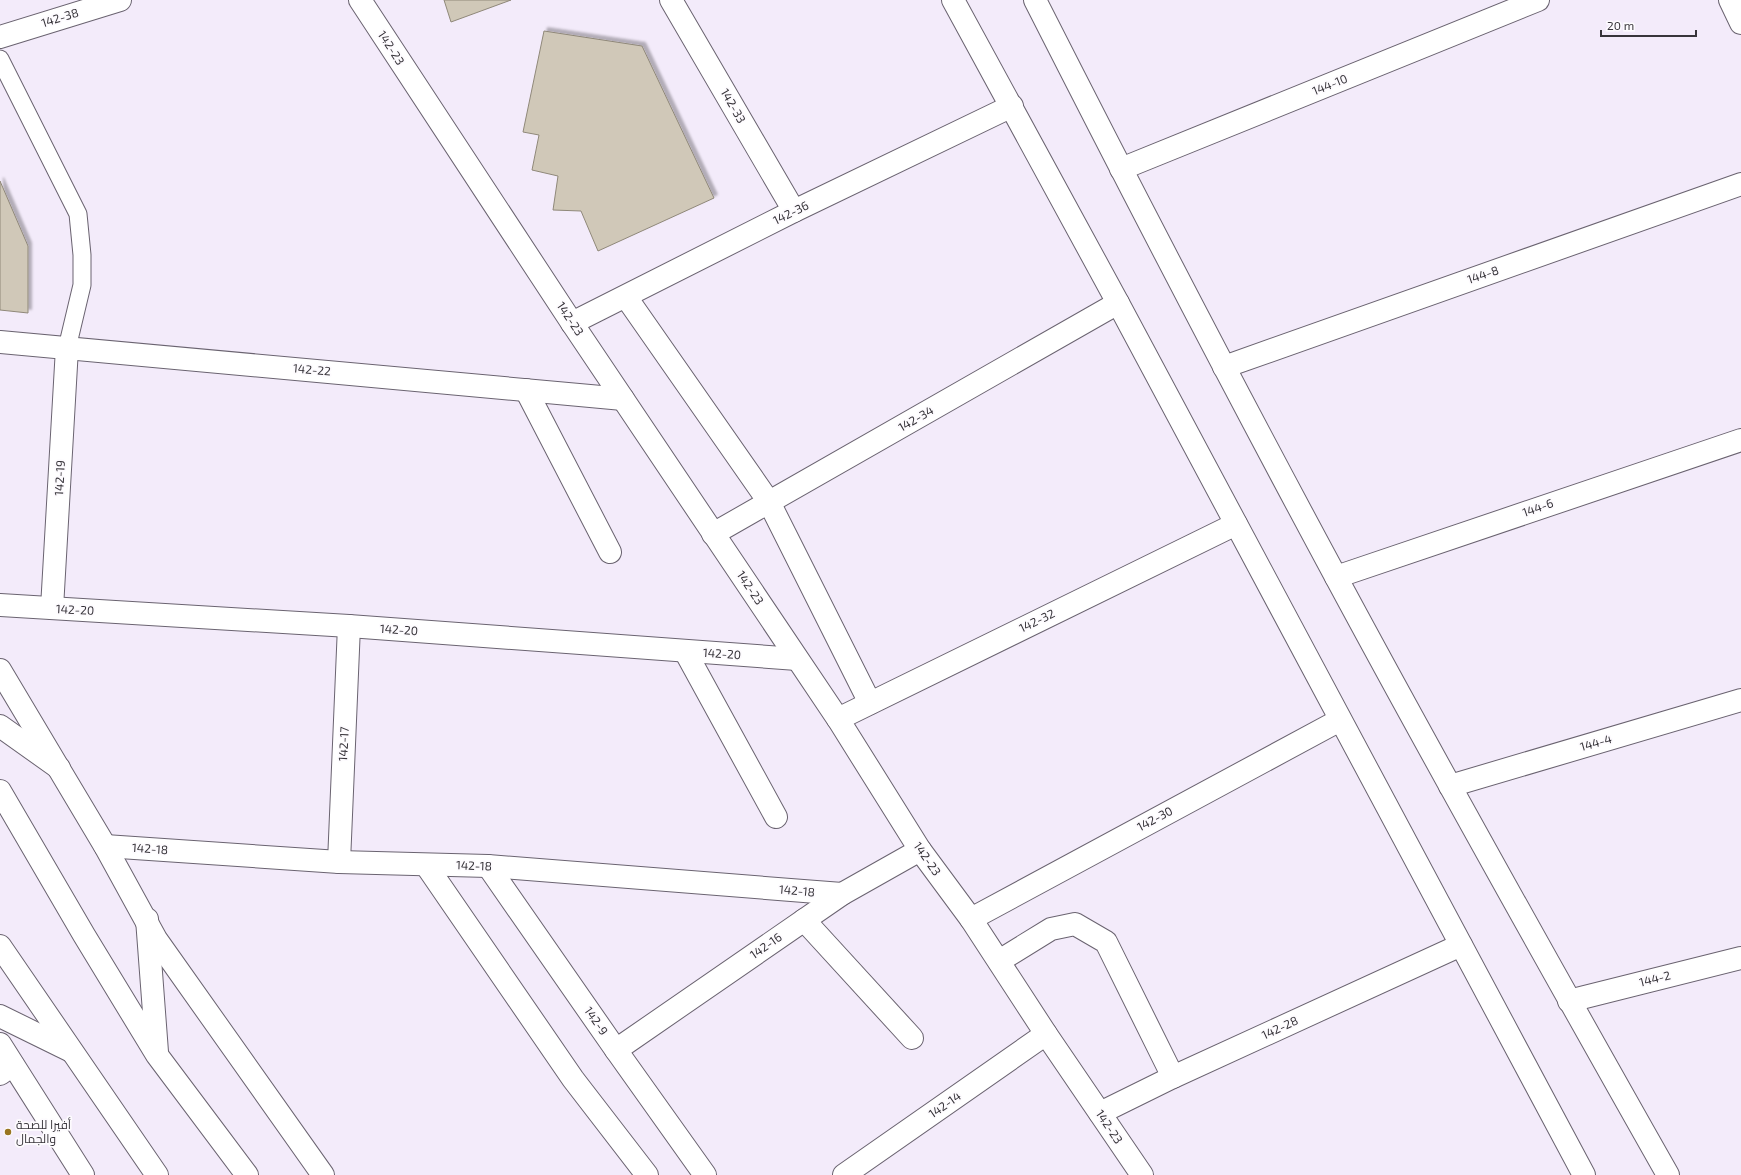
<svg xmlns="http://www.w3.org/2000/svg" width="1741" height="1175" viewBox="0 0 1741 1175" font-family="'Exo 2',Cairo,sans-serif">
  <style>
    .building { fill: #d0c8b8; stroke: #8f8879; filter: url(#shadow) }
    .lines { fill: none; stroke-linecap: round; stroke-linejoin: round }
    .lane-casing { stroke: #6a6370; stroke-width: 19 }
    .street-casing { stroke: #6a6370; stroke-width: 24 }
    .secondary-casing { stroke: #6a6370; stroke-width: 24 }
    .highway-casing { stroke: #6a6370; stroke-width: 24 }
    .lane { stroke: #fff; stroke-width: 17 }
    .street { stroke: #fff; stroke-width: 22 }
    .secondary { stroke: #fff; stroke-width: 22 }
    .highway { stroke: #fff; stroke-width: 22 }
    .poi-dot { fill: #997520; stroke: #fdfbfe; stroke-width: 1.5 }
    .labels { text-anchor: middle; stroke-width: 3.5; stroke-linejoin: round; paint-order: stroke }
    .street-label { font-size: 12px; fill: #37343a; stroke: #fdfbfe }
    .poi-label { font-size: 12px; fill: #37343a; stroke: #fdfbfe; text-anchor: start }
  </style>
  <defs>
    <filter id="shadow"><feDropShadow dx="3.5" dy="-3.5" stdDeviation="1" flood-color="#0004"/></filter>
  </defs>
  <rect width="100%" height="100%" fill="#f3ebfa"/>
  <g class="building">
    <polygon points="444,0 511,0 451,22"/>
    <polygon points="544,31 642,46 714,198 598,251 581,211 553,210 558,176 532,170 539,135 523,132"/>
    <polygon points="0,181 28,246 28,313 0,310"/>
  </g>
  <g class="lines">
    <defs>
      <polyline id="lane" points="0,59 78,214 82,255 82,285 67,348"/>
      <g id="street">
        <polyline points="360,0 572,323 838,719 920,850 971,919 1046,1034 1142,1175"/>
        <polyline points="671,0 794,211"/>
        <polyline points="1730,0 1741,23"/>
        <polyline points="0,37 120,0"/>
        <polyline points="1121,169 1538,0"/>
        <polyline points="626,297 769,502 870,703"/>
        <polyline points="572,323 794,211 1012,106"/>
        <polyline points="0,342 623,399"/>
        <polyline points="1224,367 1741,184"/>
        <polyline points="526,390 610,552"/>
        <polyline points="713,534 1118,303"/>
        <polyline points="1336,577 1741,440"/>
        <polyline points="0,605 349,626 797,659"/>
        <polyline points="52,608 67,348"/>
        <polyline points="685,651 776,817"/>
        <polyline points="838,719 1236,524"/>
        <polyline points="1450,786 1741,700"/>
        <polyline points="105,846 339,862 488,866 842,894"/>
        <polyline points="339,862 349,626"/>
        <polyline points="426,865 573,1079 647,1175"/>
        <polyline points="488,866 616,1050 705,1175"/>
        <polyline points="971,919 1340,720"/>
        <polyline points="804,920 912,1038"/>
        <polyline points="999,961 1051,929 1075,924 1106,942 1173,1077"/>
        <polyline points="1569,1001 1741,958"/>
        <polyline points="616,1050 842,894 920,850"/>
        <polyline points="0,1074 13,1065"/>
        <polyline points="1100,1113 1173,1077 1461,945"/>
        <polyline points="844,1175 1046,1034"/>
      </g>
      <g id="secondary">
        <polyline points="953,0 1118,303 1584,1175"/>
        <path d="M1035,0C1133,193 1233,386 1336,577C1444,778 1556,977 1668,1175"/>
        <polyline points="0,670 105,846 156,939 323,1175"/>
        <polyline points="0,1044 83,1175"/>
      </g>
      <g id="highway">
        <polyline points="0,726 59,768"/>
        <polyline points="0,791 84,935 157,1055 247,1175"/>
        <polyline points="147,919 157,1052"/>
        <polyline points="0,946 157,1175"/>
        <polyline points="0,1016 71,1051"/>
      </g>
    </defs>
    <use href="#lane" class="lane-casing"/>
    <use href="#street" class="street-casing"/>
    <use href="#secondary" class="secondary-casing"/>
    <use href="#highway" class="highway-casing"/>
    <use href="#lane" class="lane"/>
    <use href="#street" class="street"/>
    <use href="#secondary" class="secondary"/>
    <use href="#highway" class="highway"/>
  </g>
  <circle class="poi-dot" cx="8" cy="1132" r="4"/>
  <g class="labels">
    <g class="street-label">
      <text transform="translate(60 18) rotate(-17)" y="4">142-38</text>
      <text transform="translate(391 48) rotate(57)" y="4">142-23</text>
      <text transform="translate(1330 85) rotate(-22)" y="4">144-10</text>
      <text transform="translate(733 106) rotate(60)" y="4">142-33</text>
      <text transform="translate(791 213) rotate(-26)" y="4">142-36</text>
      <text transform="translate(1483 275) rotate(-19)" y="4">144-8</text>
      <text transform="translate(570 319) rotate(56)" y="4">142-23</text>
      <text transform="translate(312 370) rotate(5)" y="4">142-22</text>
      <text transform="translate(916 419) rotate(-30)" y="4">142-34</text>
      <text transform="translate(60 478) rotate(-87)" y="4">142-19</text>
      <text transform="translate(1538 508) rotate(-19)" y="4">144-6</text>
      <text transform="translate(750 588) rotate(56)" y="4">142-23</text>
      <text transform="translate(75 610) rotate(3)" y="4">142-20</text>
      <text transform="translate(1037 621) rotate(-26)" y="4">142-32</text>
      <text transform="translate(399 630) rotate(4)" y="4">142-20</text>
      <text transform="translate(722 654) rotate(4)" y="4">142-20</text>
      <text transform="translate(1596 743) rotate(-16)" y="4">144-4</text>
      <text transform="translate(344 744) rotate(-87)" y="4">142-17</text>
      <text transform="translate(1155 819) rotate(-28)" y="4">142-30</text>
      <text transform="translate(150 849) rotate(4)" y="4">142-18</text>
      <text transform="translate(927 859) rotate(55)" y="4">142-23</text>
      <text transform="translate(474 866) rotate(2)" y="4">142-18</text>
      <text transform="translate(797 891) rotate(5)" y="4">142-18</text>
      <text transform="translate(766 946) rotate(-35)" y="4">142-16</text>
      <text transform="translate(1655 979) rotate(-14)" y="4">144-2</text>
      <text transform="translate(596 1021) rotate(55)" y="4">142-9</text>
      <text transform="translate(1280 1028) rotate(-25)" y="4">142-28</text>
      <text transform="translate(945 1105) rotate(-35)" y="4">142-14</text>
      <text transform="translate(1109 1127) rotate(56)" y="4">142-23</text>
    </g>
    <g class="poi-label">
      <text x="16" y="1129">أفيرا للصحة<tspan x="16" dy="14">والجمال</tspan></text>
    </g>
  </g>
  <path d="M1601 30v6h95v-6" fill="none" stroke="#37343a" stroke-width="2"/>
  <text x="1607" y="30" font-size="12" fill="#37343a" stroke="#fdfbfe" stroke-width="3" paint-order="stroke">20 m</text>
</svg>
